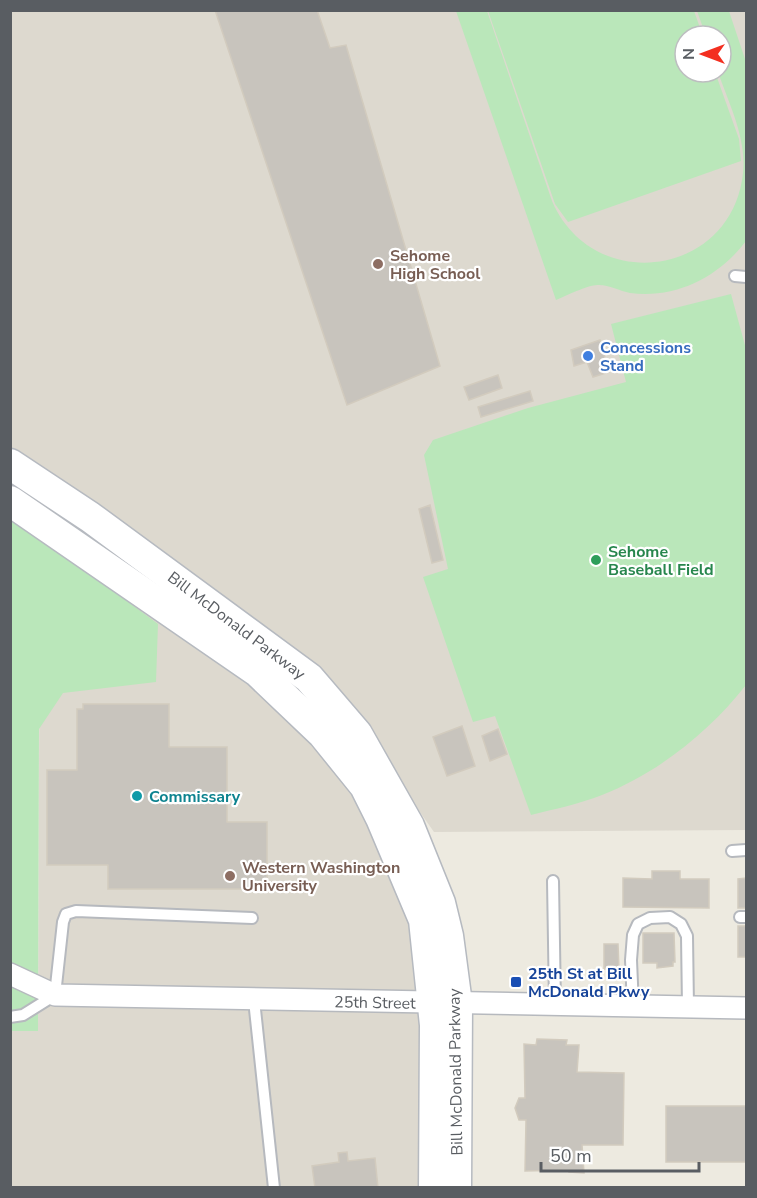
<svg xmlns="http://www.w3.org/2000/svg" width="757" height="1198" viewBox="0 0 757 1198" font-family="'Nunito Sans',sans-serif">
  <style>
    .education { fill: #ddd9cf; fill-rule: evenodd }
    .green { fill: #bae7ba }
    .building { fill: #c8c4bd; stroke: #d2cbbe; stroke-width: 1.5 }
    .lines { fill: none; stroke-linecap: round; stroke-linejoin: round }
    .service-casing { stroke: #b6b9be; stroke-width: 14 }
    .minor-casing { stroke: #b6b9be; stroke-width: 24 }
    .secondary-casing { stroke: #b6bac0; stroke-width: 33 }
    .service { stroke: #fff; stroke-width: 10 }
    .minor { stroke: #fff; stroke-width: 21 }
    .secondary { stroke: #fff; stroke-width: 30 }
    .education-dot { fill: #8d6e63; stroke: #fff; stroke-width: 2 }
    .shop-dot { fill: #3f7fe0; stroke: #fff; stroke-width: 2 }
    .leisure-dot { fill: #2e9e5b; stroke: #fff; stroke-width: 2 }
    .culture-dot { fill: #0f9aa8; stroke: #fff; stroke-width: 2 }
    .transit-dot { fill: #1a4fb4; stroke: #fff; stroke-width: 2 }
    .labels { text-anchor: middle; stroke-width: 4.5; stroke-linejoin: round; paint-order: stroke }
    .education-label { font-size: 16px; font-weight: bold; fill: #785e54; stroke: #fff; text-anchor: start }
    .shop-label { font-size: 16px; font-weight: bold; fill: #366cbe; stroke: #fff; text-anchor: start }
    .leisure-label { font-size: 16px; font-weight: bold; fill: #27864d; stroke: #fff; text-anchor: start }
    .street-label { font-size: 16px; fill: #595d62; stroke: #fff }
    .culture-label { font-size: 16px; font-weight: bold; fill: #0d838f; stroke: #fff; text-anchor: start }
    .transit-label { font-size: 16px; font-weight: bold; fill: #164399; stroke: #fff; text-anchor: start }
  </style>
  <rect width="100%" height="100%" fill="#edeae0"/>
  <g class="education">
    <path d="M11,11H746V830L434,832L362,730L11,455ZM685,36H721V72H685Z"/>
    <polygon points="40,541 304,691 406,831 447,1187 11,1188 11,1031 38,1031"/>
  </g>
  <g class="green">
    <path d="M456,11H487L552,201C593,296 732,277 743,173C747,139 729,104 718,72H721V36H706L697,11H729L746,62V241C719,277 676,299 630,293C620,291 609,285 599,285C589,284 566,296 556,300Z"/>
    <polygon points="488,11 694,11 703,36 685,36 685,72 715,72 739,139 741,161 568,222 555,204"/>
    <path d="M731,294L746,349V685C709,732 658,773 602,795C579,804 555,809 531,815L495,716L473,722L423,577L448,569L424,455L433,440L528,408L626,382L611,324Z"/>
    <polygon points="10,514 158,624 156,682 63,693 39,729 38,1031 11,1031"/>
  </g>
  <g class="building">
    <polygon points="215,10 317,10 330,48 346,45 440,366 347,405"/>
    <polygon points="600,340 609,372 593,377 587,362 574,366 571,350"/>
    <polygon points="498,375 502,388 469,400 464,387"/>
    <polygon points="530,391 533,401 481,417 478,407"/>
    <polygon points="430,505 443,560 432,563 419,509"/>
    <polygon points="83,704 169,704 169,747 227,747 227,822 267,822 267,889 108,889 108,865 47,865 47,770 77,770 77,709 83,709"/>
    <polygon points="462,726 475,766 447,776 433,737"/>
    <polygon points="498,729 507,754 490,761 482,736"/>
    <polygon points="652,871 680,871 680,879 709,879 709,908 623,907 623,878 652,879"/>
    <polygon points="746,878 746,908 738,908 738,879"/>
    <rect x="738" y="926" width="8" height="31"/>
    <polygon points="643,933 674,933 675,962 673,962 673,966 657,968 657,963 643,963"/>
    <polygon points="604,944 618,944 619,969 604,969"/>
    <polygon points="537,1039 567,1040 566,1045 579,1045 577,1072 624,1073 623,1145 582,1145 584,1173 569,1172 569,1170 525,1171 526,1120 519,1120 515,1108 519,1098 525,1098 524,1044 536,1045"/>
    <rect x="666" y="1106" width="80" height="56"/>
    <polygon points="347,1152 348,1161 375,1158 378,1188 315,1188 312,1166 339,1162 338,1153"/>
  </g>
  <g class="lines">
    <defs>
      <g id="service">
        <polyline points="735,276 746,277"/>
        <polyline points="732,851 746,850"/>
        <polyline points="553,881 555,1005"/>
        <polyline points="740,917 746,917"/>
        <polyline points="254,1000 274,1188"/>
        <polyline points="633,1007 631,960 633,935 638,924 650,918 670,917 681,924 687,936 688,1007"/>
        <polyline points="10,1017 23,1015 55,995 63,922 66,914 76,911 252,918"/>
      </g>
      <polyline id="minor" points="10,974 55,995 746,1008"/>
      <g id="secondary">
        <polyline points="10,464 90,517 309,678 357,734 409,826 440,903 448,936 457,1004 456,1188"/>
        <polyline points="10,501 258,672 323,734 365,786 381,818 424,920 435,1025 434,1188"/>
      </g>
    </defs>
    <use href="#service" class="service-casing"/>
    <use href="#minor" class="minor-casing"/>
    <use href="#secondary" class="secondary-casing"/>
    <use href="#service" class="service"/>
    <use href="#minor" class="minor"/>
    <use href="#secondary" class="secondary"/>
  </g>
  <g class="education-dot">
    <circle cx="378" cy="264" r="6"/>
    <circle cx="230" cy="876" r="6"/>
  </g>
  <circle class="shop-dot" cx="588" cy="356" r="6"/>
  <circle class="leisure-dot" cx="596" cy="560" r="6"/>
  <circle class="culture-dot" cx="137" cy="796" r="6"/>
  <rect class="transit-dot" x="510" y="976" width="12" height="12" rx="3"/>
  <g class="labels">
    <g class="education-label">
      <text x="390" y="261">Sehome<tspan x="390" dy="18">High School</tspan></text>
      <text x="242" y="873">Western Washington<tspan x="242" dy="18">University</tspan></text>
    </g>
    <g class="shop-label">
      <text x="600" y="353">Concessions<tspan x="600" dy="18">Stand</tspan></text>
    </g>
    <g class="leisure-label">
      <text x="608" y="557">Sehome<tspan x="608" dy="18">Baseball Field</tspan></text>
    </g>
    <g class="street-label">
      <text transform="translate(237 625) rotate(37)" y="6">Bill McDonald Parkway</text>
      <text transform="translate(375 1002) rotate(1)" y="6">25th Street</text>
      <text transform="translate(455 1072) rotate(-91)" y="6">Bill McDonald Parkway</text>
    </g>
    <g class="culture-label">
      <text x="149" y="802">Commissary</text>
    </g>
    <g class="transit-label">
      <text x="528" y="979">25th St at Bill<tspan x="528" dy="18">McDonald Pkwy</tspan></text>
    </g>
  </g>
  <rect width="757" height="1198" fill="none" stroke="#595d62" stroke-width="24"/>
  <g transform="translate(703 54) rotate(270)"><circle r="28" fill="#ffffff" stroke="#bdbec0" stroke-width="1.5"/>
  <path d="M0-4.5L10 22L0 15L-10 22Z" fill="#f32f20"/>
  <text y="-9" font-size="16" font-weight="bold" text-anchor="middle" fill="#595d62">N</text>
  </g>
  <path d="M541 1162v9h158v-9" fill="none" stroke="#595d62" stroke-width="3"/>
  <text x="550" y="1162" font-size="18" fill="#595d62" stroke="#ffffff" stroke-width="4.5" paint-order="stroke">50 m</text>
</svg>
